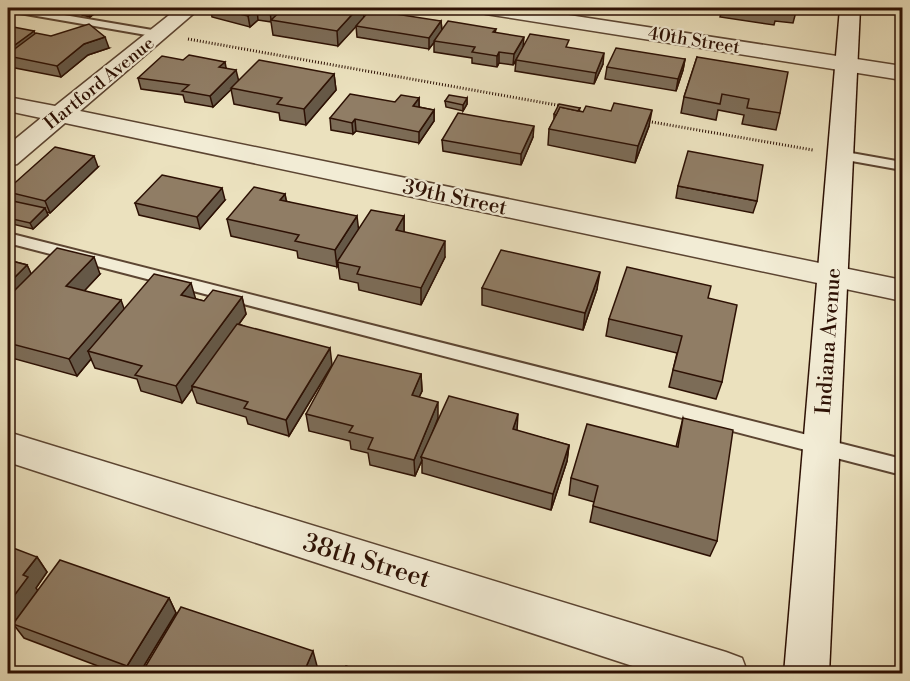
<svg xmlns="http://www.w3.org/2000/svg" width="910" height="681" viewBox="0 0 910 681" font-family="'Libre Bodoni',serif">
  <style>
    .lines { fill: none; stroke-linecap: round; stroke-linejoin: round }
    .lane-casing { stroke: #5c4532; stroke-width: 4 }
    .street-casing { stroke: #5c4532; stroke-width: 3 }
    .secondary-casing { stroke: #2d1104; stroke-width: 3 }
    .path { stroke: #2d1104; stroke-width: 3; stroke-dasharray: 1 2; stroke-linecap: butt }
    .lane { fill: #f2ecd5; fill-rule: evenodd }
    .street { fill: #f2ecd5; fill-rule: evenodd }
    .secondary { fill: #f2ecd5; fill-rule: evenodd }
    .wall { fill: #7c6c57; stroke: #2d1104; stroke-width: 1.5 }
    .shaded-wall { fill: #655847; stroke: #2d1104; stroke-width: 1.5 }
    .building { fill: #907d65; stroke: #2d1104; stroke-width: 1.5 }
    .labels { text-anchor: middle; stroke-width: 4.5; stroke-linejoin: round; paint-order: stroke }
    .far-street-label { font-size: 18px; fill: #2d1104; stroke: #f2ecd5 }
    .street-label { font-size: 21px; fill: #2d1104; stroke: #f2ecd5 }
    .near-street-label { font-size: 26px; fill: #2d1104; stroke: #f2ecd5 }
  </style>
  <rect width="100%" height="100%" fill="#ebe1be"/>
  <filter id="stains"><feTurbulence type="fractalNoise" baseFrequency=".00333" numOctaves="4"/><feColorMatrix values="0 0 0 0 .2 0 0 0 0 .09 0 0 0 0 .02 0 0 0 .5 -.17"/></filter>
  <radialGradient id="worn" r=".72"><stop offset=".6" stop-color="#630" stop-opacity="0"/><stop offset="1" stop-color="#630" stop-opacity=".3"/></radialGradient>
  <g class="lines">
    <defs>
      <g id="lane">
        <polygon points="8,8 23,8 158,31 163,34 158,37 8,11"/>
        <polygon points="840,151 902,162 902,170 835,158 833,155 835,152"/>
        <polygon points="8,233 902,459 902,475 8,243"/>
      </g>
      <g id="street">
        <polygon points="178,8 200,8 80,111 902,280 902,301 65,123 17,164 8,166 8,145 41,118 8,111 8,97 55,106"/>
        <polygon points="476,8 523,8 902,66 902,80 486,14 479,12"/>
        <polygon points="8,432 726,652 742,658 748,674 657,674 8,462"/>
      </g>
      <polygon id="secondary" points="840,8 860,8 829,674 784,674"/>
    </defs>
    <use href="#lane" class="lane-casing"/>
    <use href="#street" class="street-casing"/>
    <use href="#secondary" class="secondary-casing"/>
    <g class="path">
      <polyline points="188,39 562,106"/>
      <polyline points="646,121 813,150"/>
    </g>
    <use href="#lane" class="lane"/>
    <use href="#street" class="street"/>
    <use href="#secondary" class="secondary"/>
  </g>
  <g class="wall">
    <polygon points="83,8 98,8 99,10 90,17 82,15 80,10"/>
    <polygon points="210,8 363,8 363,17 441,21 442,30 496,29 495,33 523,47 568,48 603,64 594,84 515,71 516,61 513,65 499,63 497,67 472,63 472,58 434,52 434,42 429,49 357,37 356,26 338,46 273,35 271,22 258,20 250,27 212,17"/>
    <polygon points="723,8 797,8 793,23 775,21 774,25 720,17"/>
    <polygon points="8,26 35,34 109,48 88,55 61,77 10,67 8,64"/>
    <polygon points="697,57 780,113 776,130 742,124 744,115 718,110 716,120 681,113 684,97"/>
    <polygon points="685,59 683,70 676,91 605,79 607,67"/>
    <polygon points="226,68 238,81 334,74 336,90 306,125 280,120 279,113 234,104 231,89 213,107 185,102 183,95 141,89 138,78"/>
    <polygon points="419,98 419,107 434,110 434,121 419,143 356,131 353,134 331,130 330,118 395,102"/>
    <polygon points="467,98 467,104 463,111 446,107 445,101"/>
    <polygon points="580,108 579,111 649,126 635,163 548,145 549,129 554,120 554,114"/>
    <polygon points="533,137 521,165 443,151 442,140"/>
    <polygon points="98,167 50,213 46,212 48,215 33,229 8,223 8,200 9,200 8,198 8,189"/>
    <polygon points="678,186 757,201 753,213 676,198"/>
    <polygon points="285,194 286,201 358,230 404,216 404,232 445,257 421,305 359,290 358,283 340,279 338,265 337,267 298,258 297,251 231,236 227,219"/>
    <polygon points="225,200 200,229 139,215 135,203"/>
    <polygon points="8,260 27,265 31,274 100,274 84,291 124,309 196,299 204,301 242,297 246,314 239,324 332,365 289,436 248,424 246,417 197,403 192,389 182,403 141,391 137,379 95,368 91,359 77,376 8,357"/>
    <polygon points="482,288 597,289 583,330 482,305"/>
    <polygon points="708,298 722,382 716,399 669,387 677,353 606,336 609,319"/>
    <polygon points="421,374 422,391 419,397 438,418 432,433 517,431 569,445 567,461 551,510 422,473 422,460 415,476 370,465 368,453 351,449 350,441 309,431 306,414"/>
    <polygon points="683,418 717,541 710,556 590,522 594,502 569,495 571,478 676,447"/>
    <polygon points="37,557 47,572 36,588 37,590 169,598 176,613 139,674 119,674 24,638 14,625 8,634"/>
  </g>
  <g class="shaded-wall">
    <polygon points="93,8 98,8 99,10 90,17 88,11"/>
    <polygon points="274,8 276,8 278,17 271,20 270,11"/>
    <polygon points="358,8 363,8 364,18 338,46 337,31"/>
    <polygon points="257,9 258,20 250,27 248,16"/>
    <polygon points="441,21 442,32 429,49 429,38"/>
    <polygon points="34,31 38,42 8,56 8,50"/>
    <polygon points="105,37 109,48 88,55 61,77 57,66 84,44"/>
    <polygon points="524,37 523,48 513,65 514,54"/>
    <polygon points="499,52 499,63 497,67 497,56"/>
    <polygon points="604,53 603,64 594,84 596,73"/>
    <polygon points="685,59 683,70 676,91 678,79"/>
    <polygon points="225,62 227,73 219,67"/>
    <polygon points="236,70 239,82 213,107 210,96"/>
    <polygon points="334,74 336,90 306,125 304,109"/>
    <polygon points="419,98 419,110 413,106"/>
    <polygon points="467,98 467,104 463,111 463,105"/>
    <polygon points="434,110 434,121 419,143 419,132"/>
    <polygon points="652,110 649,126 635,163 638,146"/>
    <polygon points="355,119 356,131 353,134 352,123"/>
    <polygon points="534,126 533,137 521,165 521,154"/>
    <polygon points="94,156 98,167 50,213 45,201"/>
    <polygon points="222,188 225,200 200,229 197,217"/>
    <polygon points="285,194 288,210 280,200"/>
    <polygon points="45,208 48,215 33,229 30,223"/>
    <polygon points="357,216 359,233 337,262 338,265 337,267 335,250"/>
    <polygon points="404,216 404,233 396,230"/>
    <polygon points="445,241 445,257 421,305 421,288"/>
    <polygon points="94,257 100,274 73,303 66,286"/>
    <polygon points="27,265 35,282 8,310 8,284"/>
    <polygon points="600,272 597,289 583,330 585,313"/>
    <polygon points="191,283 196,300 181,295"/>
    <polygon points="242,297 246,314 194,387 192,386 192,389 182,403 176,386"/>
    <polygon points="121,300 127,317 88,351 91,359 77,376 69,359"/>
    <polygon points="330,348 332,365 289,436 286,420"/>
    <polygon points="421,374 422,391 412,412 412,395"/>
    <polygon points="438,402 438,418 423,457 421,457 422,460 415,476 414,460"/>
    <polygon points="518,414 517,431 513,429"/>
    <polygon points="569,445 567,461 551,510 553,494"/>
    <polygon points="37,557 47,572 36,588 39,592 13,624 14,625 8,634 8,604 23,575"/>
    <polygon points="169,598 176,613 139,674 132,674 127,666"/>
    <polygon points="313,651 317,666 313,674 303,674"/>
  </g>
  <g class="building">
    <polygon points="83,8 93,8 88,11 80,10"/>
    <polygon points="213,8 274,8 270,11 257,9 248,16"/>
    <polygon points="284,8 358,8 337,31 271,20"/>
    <polygon points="760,8 779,8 778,10"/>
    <polygon points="370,10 441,21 429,38 356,26"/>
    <polygon points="448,21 496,29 493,32 524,37 514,54 499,52 497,56 472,52 475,47 434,41"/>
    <polygon points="89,24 105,37 84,44 57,66 8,56 8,54 36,33 51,36"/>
    <polygon points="8,26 34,31 8,50"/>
    <polygon points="530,34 569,40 566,47 604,53 596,73 516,60"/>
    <polygon points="616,48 685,59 678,79 607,67"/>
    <polygon points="189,55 225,62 219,67 236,70 210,96 182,91 189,85 138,78 162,56 183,60"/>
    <polygon points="697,57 788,72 780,113 747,108 749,99 722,94 720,104 684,97"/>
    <polygon points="259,60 334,74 304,109 277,104 282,98 231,88"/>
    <polygon points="350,94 395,102 401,95 419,98 413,106 434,110 419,132 355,119 352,123 330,118"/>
    <polygon points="449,95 467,98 463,105 445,101"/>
    <polygon points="614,103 652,110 638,146 549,129 560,107 583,112 586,106 611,111"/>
    <polygon points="559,104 580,108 578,111 560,107 556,115 554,114"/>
    <polygon points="458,113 534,126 521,154 442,140"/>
    <polygon points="55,147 94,156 45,201 8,192 8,189"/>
    <polygon points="688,151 763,165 757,201 678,186"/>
    <polygon points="162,175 222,188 197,217 135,203"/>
    <polygon points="254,187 285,194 280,200 357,216 335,250 295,241 299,235 227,219"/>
    <polygon points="8,200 45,208 30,223 8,218"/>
    <polygon points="371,210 404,216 396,230 445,241 421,288 357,274 360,267 337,262"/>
    <polygon points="57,248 94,257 66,286 121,300 69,359 8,343 8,297"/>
    <polygon points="501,250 600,272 585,313 482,288"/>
    <polygon points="8,260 27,265 8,284"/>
    <polygon points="627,267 711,286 708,298 737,305 722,382 673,370 682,336 609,319"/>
    <polygon points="154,274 191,283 181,295 204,301 213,290 242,297 176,386 135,375 142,366 88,351"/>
    <polygon points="237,324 330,348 286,420 244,408 248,402 192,386"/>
    <polygon points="338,355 421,374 412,395 438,402 414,460 368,449 373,438 349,432 353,426 306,414"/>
    <polygon points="449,396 518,414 513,429 569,445 553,494 421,457"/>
    <polygon points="683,418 733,430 717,541 593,506 598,486 571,478 587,424 678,447"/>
    <polygon points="8,546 37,557 23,575 28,577 8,604"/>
    <polygon points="60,560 169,598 127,666 13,624"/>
    <polygon points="181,607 313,651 303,674 141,674"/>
    <polygon points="346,666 368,674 342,674"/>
  </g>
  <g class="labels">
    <g class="far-street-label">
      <text transform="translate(694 40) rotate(9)" y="6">40th Street</text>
      <text transform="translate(99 83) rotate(-39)" y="6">Hartford Avenue</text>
    </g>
    <g class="street-label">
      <text transform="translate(455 197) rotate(12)" y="7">39th Street</text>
      <text transform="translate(828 341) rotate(-86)" y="7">Indiana Avenue</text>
    </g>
    <g class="near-street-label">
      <text transform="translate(367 560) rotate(17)" y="9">38th Street</text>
    </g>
  </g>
  <rect width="910" height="681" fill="none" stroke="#ebe1be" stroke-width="30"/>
  <rect x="9" y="9" width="892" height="663" fill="none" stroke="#2d1104" stroke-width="3"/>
  <rect x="15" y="15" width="880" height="651" fill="none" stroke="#2d1104" stroke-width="1.5"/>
  <rect width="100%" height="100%" filter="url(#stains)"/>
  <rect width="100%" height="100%" fill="url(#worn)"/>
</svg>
